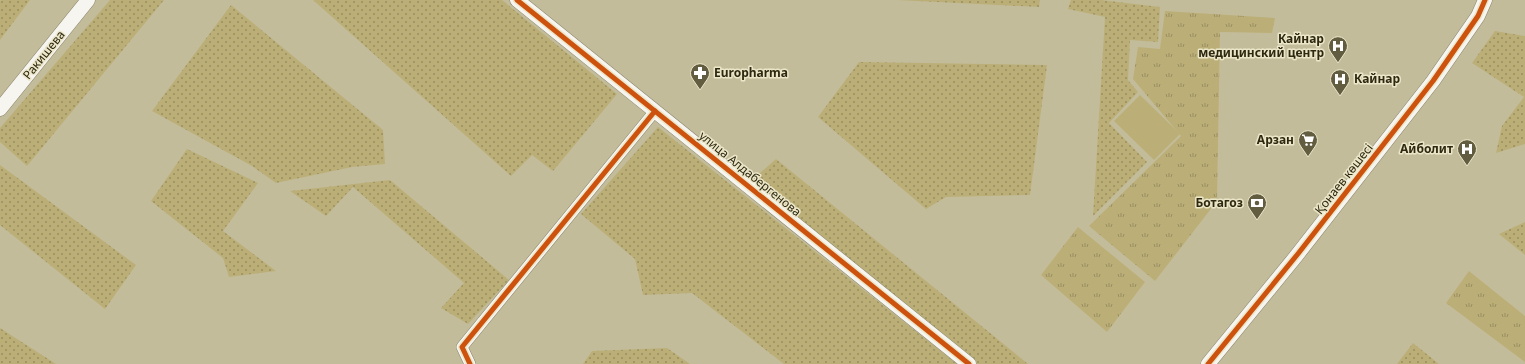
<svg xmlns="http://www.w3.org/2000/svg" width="1525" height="364" viewBox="0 0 1525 364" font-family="'Noto Sans',sans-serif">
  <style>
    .grass { fill: url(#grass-dots) }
    .park { fill: url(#park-tufts) }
    .pitch { fill: #bbaf77 }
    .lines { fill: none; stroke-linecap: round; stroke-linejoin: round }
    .minor-casing { stroke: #888268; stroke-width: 12 }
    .tertiary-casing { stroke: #888268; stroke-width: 15 }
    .minor { stroke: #f6f5f0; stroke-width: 11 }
    .tertiary { stroke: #f6f5f0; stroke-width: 14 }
    .cycleway-casing { stroke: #ece6c9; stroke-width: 8 }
    .cycleway { stroke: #cc520d; stroke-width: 5 }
    .labels { text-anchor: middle; stroke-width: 3; stroke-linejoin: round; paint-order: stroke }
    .poi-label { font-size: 12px; font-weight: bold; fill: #2d2810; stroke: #ece6c9; text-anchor: end }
    .street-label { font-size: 12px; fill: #2d2810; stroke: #ece6c9 }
  </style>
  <defs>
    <pattern id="grass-dots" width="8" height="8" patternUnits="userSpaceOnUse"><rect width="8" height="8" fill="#bbaf77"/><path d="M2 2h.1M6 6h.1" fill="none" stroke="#988e60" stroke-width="1.8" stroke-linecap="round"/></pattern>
    <pattern id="park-tufts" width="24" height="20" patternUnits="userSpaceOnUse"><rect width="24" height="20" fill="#bbaf77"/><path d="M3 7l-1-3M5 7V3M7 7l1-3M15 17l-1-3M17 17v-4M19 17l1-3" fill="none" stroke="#988e60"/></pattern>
  </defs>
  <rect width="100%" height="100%" fill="#c3bc9b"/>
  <g class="grass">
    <polygon points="1,0 30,0 0,40 0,1"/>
    <polygon points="110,0 164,0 27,166 0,142 0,128"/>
    <polygon points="313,0 502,0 617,94 553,171 532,155 511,176"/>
    <polygon points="897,0 1040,0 1039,7"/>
    <polygon points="1071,0 1101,0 1160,7 1158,42 1130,40 1128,80 1138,92 1109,123 1147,162 1093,216 1105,17 1068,9"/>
    <polygon points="231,5 383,130 385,164 352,167 276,183 252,166 152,111"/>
    <polygon points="1495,31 1525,36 1525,144 1496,153 1502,126 1524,97 1472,63"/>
    <polygon points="859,62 1047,65 1030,195 946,197 926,209 818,117"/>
    <polygon points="658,127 957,364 784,364 692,293 643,295 635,259 581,214"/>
    <polygon points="187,149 258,183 223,231 276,271 229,277 223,258 151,201"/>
    <polygon points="776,159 1028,364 978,364 751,181"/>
    <polygon points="0,165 136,265 105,309 0,225"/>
    <polygon points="390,180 509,280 468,324 441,308 464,283 353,187 326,216 290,191"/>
    <polygon points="1525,222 1525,255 1499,234"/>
    <polygon points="0,328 56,364 0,364"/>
    <polygon points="1413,343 1439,364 1397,364"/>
    <polygon points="667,348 690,364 583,364 592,351"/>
  </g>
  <g class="park">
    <polygon points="1165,11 1275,18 1272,33 1220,32 1217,201 1155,281 1089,226 1181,136 1133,79 1138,47 1160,49"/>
    <polygon points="1078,227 1145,282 1107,332 1041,275"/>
    <polygon points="1469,271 1525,316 1525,362 1446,303"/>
  </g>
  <polygon class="pitch" points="1140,95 1180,134 1154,160 1114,121"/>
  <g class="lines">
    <defs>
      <polyline id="minor" points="470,364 462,347 655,111"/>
      <g id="tertiary">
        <polyline points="517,0 969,364"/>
        <polyline points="0,109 88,0"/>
        <polyline points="1208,364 1297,255 1433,81 1478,16 1485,0"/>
      </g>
    </defs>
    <use href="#minor" class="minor-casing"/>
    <use href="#tertiary" class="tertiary-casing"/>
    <use href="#minor" class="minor"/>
    <use href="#tertiary" class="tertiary"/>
    <defs>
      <g id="cycleway">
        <polyline points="517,0 969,364"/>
        <polyline points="470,364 462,347 655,111"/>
        <polyline points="1208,364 1297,255 1433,81 1478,16 1485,0"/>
      </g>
    </defs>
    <use href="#cycleway" class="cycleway-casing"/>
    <use href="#cycleway" class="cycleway"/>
  </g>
  <defs>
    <symbol id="hospital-pin" viewBox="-11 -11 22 30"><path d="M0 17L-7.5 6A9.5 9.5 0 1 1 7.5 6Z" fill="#625c41" stroke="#ece6c9"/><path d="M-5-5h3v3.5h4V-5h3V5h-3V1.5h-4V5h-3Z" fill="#fff"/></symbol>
    <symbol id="pharmacy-pin" viewBox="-11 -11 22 30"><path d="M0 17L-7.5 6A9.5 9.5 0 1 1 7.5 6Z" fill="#625c41" stroke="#ece6c9"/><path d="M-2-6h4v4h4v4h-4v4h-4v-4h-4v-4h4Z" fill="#fff"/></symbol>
    <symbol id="supermarket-pin" viewBox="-11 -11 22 30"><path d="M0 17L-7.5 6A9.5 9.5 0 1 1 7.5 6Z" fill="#625c41" stroke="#ece6c9"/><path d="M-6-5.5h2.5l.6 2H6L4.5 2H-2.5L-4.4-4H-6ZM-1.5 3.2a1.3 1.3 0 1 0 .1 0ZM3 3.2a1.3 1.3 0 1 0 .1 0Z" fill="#fff"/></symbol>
    <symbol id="bank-pin" viewBox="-11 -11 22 30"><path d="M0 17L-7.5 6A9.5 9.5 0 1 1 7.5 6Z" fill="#625c41" stroke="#ece6c9"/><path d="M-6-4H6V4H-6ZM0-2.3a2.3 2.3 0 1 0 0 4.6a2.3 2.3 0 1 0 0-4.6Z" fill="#fff"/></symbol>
  </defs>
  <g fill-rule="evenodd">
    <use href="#hospital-pin" x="1327" y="35" width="22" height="30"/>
    <use href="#pharmacy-pin" x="689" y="62" width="22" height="30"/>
    <use href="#hospital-pin" x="1329" y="68" width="22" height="30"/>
    <use href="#supermarket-pin" x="1297" y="129" width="22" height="30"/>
    <use href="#hospital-pin" x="1456" y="138" width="22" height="30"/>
    <use href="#bank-pin" x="1246" y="192" width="22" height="30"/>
  </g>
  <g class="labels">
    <g class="poi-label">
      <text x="1324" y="43">Кайнар<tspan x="1324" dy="14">медицинский центр</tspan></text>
      <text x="714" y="77" text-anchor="start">Europharma</text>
      <text x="1354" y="83" text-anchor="start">Кайнар</text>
      <text x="1294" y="144">Арзан</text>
      <text x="1453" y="153">Айболит</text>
      <text x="1243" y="207">Ботагоз</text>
    </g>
    <g class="street-label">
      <text transform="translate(44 55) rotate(-51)" y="4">Ракишева</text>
      <text transform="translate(750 174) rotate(39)" y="4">улица Алдабергенова</text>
      <text transform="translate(1344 179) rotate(-52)" y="4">Қонаев көшесі</text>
    </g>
  </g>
</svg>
